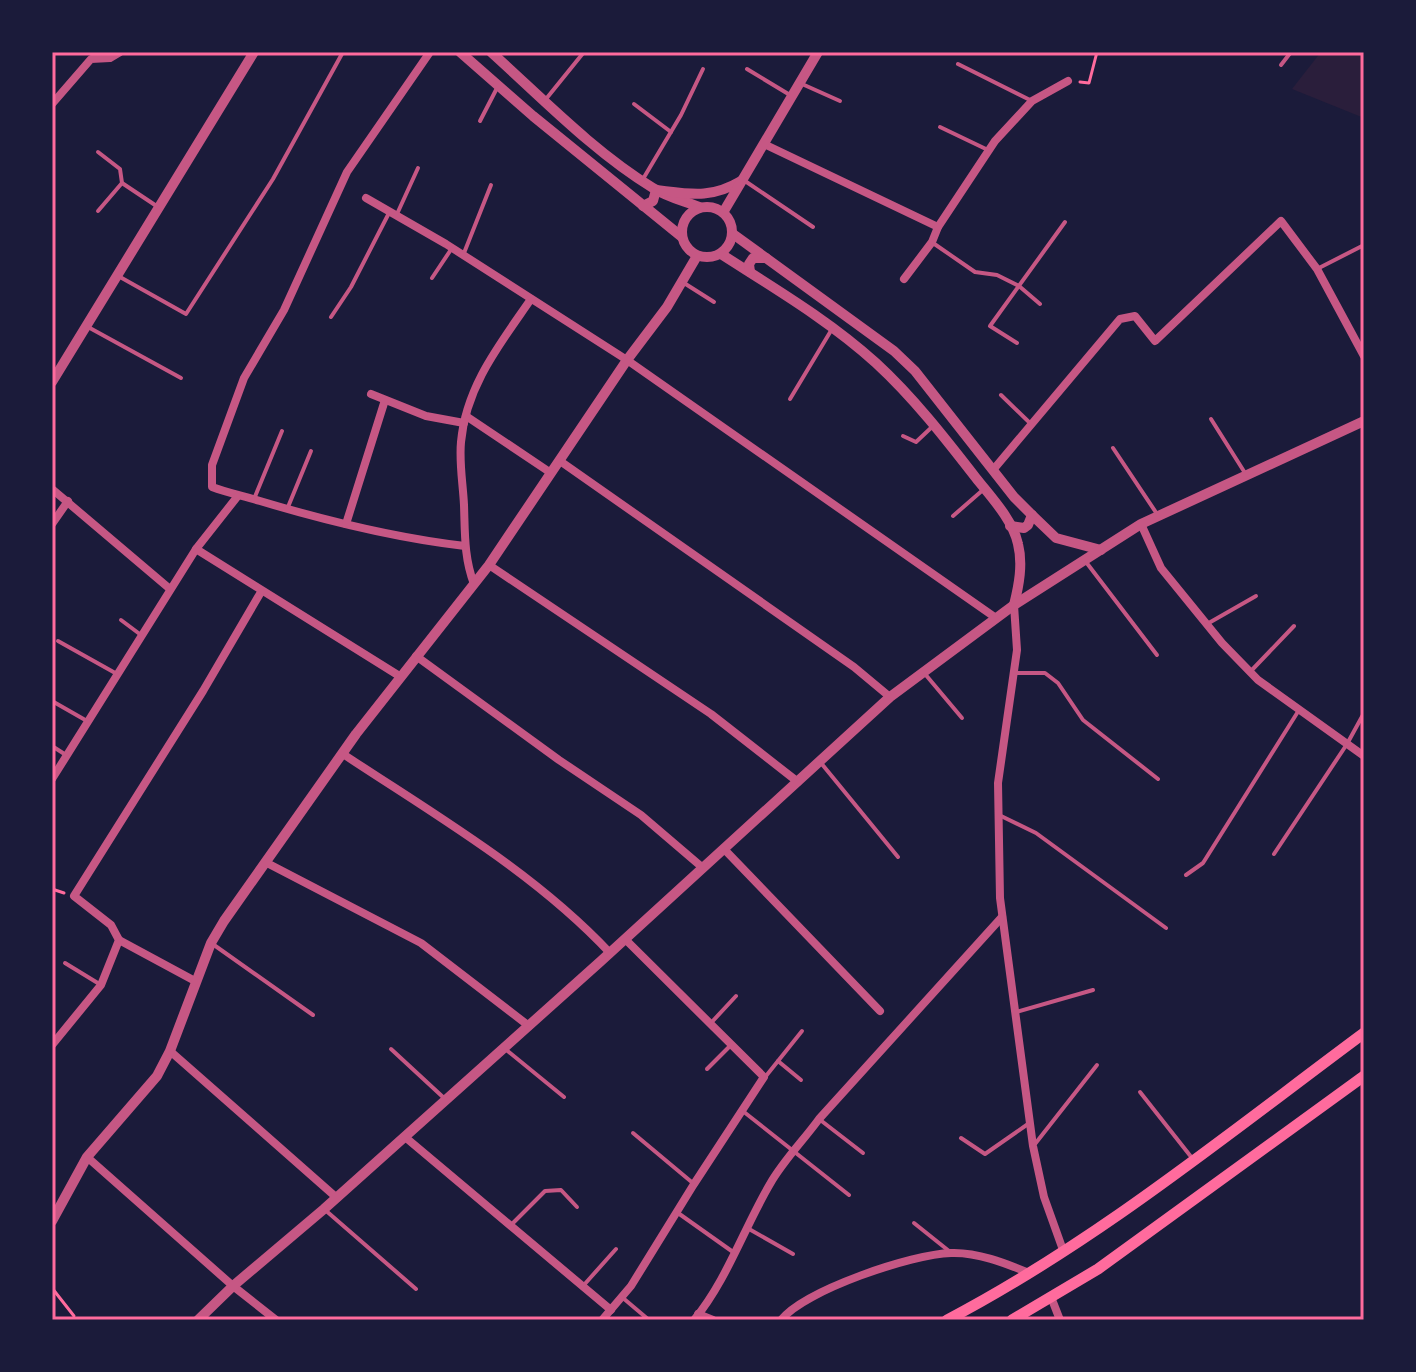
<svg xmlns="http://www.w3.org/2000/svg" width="1416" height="1372" viewBox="0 0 1416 1372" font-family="Manrope,sans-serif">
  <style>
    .green { fill: #2a1e3b }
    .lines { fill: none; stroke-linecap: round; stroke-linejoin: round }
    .path { stroke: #ff6b9d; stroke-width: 3 }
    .service { stroke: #c65784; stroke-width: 4 }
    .minor { stroke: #c65784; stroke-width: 8 }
    .tertiary { stroke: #c65784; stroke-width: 10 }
    .secondary { stroke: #ff6b9d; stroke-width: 11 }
    .neatline { fill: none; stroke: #ff6b9d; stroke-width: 3 }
  </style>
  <rect width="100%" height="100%" fill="#1b1b3a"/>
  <polygon class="green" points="1321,52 1364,52 1364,118 1292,89"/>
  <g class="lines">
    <g class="path">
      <polyline points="1080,82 1089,83 1097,52"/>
      <polyline points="52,889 64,893"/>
      <polyline points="52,1288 74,1316"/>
    </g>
    <g class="service">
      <polyline points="958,64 1030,100"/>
      <polyline points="1281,65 1291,52"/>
      <polyline points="747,69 790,95"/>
      <polyline points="802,84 840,101"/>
      <polyline points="546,99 584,52"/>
      <polyline points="634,104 671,132"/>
      <polyline points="480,121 497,88"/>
      <polyline points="940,127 988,150"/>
      <polyline points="98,152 120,169 122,183 158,207"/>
      <polyline points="643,179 681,115 703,69"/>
      <polyline points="745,181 813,227"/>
      <polyline points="98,211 122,183"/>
      <polyline points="397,214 418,168"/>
      <polyline points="933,243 975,272 997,275 1019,286 1040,304"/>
      <polyline points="464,253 491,185"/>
      <polyline points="1317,269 1364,245"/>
      <polyline points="120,277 186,314 273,179 343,52"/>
      <polyline points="432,278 452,248"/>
      <polyline points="684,283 714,302"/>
      <polyline points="331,317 351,287 390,211"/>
      <polyline points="88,327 181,378"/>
      <polyline points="1017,343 990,326 1065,222"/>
      <polyline points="1001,395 1031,424"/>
      <polyline points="790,399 832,329"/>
      <polyline points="1211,419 1245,473"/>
      <polyline points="903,436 916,442 933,426"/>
      <polyline points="1113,448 1157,514"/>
      <polyline points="254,499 282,431"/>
      <polyline points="288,507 311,451"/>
      <polyline points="953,516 984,489"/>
      <polyline points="1086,562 1157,655"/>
      <polyline points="121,620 141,635"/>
      <polyline points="1207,624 1256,596"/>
      <polyline points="58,641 117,674"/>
      <polyline points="1250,672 1294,626"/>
      <polyline points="1015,673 1045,673 1058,683 1083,720 1158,779"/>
      <polyline points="925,674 962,718"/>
      <polyline points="52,701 87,721"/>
      <polyline points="52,746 66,755"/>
      <polyline points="821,763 898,857"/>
      <polyline points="999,815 1036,833 1166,928"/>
      <polyline points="1274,854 1347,744 1364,713"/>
      <polyline points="1186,875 1203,863 1299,710"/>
      <polyline points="214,945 313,1015"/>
      <polyline points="65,963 101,985"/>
      <polyline points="1016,1012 1093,990"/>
      <polyline points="710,1024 736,996"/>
      <polyline points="504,1048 564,1097"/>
      <polyline points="391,1049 444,1098"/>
      <polyline points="778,1061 801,1080"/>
      <polyline points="707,1069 731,1045"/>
      <polyline points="766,1076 802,1031"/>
      <polyline points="1140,1092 1192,1158"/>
      <polyline points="744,1112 849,1195"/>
      <polyline points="819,1119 863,1153"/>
      <polyline points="633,1133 694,1184"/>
      <polyline points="961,1138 985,1154 1028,1124"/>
      <polyline points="1035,1144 1097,1065"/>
      <polyline points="324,1209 416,1289"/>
      <polyline points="678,1213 733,1252"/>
      <polyline points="914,1223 949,1251"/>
      <polyline points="511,1225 545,1191 561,1190 577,1207"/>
      <polyline points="749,1229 793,1254"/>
      <polyline points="583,1286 616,1249"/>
      <polyline points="623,1298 649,1320"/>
    </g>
    <g class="minor">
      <path d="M430,52L347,172L284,310L244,378L212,465V487C228,493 244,496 260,501C327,521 395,538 465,546"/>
      <polyline points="52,104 91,59 110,58 120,52"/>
      <polyline points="764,144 938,227"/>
      <polyline points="366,198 446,244 627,360 996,618"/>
      <polyline points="904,279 932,242 938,227 995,141 1032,101 1068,81"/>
      <polyline points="371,394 426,416 464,423"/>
      <polyline points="466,416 551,473"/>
      <polyline points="560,461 854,667 890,697"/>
      <polyline points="993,470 1120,319 1135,316 1155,341 1281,221 1317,269 1364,356"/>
      <polyline points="52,489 170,589"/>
      <polyline points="52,524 68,501"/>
      <polyline points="346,524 385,400"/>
      <polyline points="1141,524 1161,568 1222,643 1258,680 1364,756"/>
      <polyline points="196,549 401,677"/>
      <polyline points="489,565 711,714 798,782"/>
      <path d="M474,584C464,558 465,533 464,505C463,484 459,463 461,442C466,386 500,344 531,299"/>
      <polyline points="1014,605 1017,650 998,783 1000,898 1033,1146 1044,1197 1063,1250"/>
      <polyline points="416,656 559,760 641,815 703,868"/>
      <path d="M343,754C435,815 534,872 610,953"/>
      <polyline points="52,779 196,549 237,497"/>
      <polyline points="724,849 880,1011"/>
      <polyline points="267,863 421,943 529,1026"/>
      <polyline points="119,940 195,981"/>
      <polyline points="52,1045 101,985 119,940 111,925 74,896 203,691 261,592"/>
      <polyline points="170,1051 337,1198"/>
      <polyline points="405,1137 611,1310"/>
      <polyline points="87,1157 233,1286 276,1320"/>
      <polyline points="1051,1297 1060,1320"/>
      <polyline points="698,1314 713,1320"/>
      <polyline points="602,1320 631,1286 694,1184 764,1077 625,939"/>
      <path d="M694,1320C727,1280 744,1228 770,1184C783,1161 803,1141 819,1119L1002,917"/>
      <path d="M781,1320C805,1290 912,1254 951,1253C977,1252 1005,1263 1029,1273"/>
    </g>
    <g class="tertiary">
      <polyline points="460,52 533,116 682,237"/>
      <path d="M491,52C542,98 594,152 653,188C667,197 684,201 699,207"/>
      <path d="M643,206L653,201L656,190C690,194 711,199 741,181"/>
      <circle cx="707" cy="232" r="25"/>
      <polyline points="724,211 818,52"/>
      <polyline points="733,234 894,351 915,371 1014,497 1032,515 1056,538 1101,550"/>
      <path d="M721,254C774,288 830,321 876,363C913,397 945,438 976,478C991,497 1013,520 1018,544C1023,564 1019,585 1014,605"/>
      <polyline points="750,272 749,264 753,258 766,258"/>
      <polyline points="52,382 254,52"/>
      <polyline points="1010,526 1024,528 1028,525 1032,515"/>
      <polyline points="52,1221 87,1157 157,1076 170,1051 211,943 224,921 356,734 489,565 627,360 667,307 697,256"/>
      <polyline points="198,1320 233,1286 324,1209 601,961 890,697 1014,605 1141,524 1364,421"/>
    </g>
    <g class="secondary">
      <path d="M947,1320C1096,1242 1229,1133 1364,1033"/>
      <polyline points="1012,1320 1098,1269 1364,1076"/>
    </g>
  </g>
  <rect width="1416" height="1372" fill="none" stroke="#1b1b3a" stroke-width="108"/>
  <rect x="54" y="54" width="1308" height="1264" class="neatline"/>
</svg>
